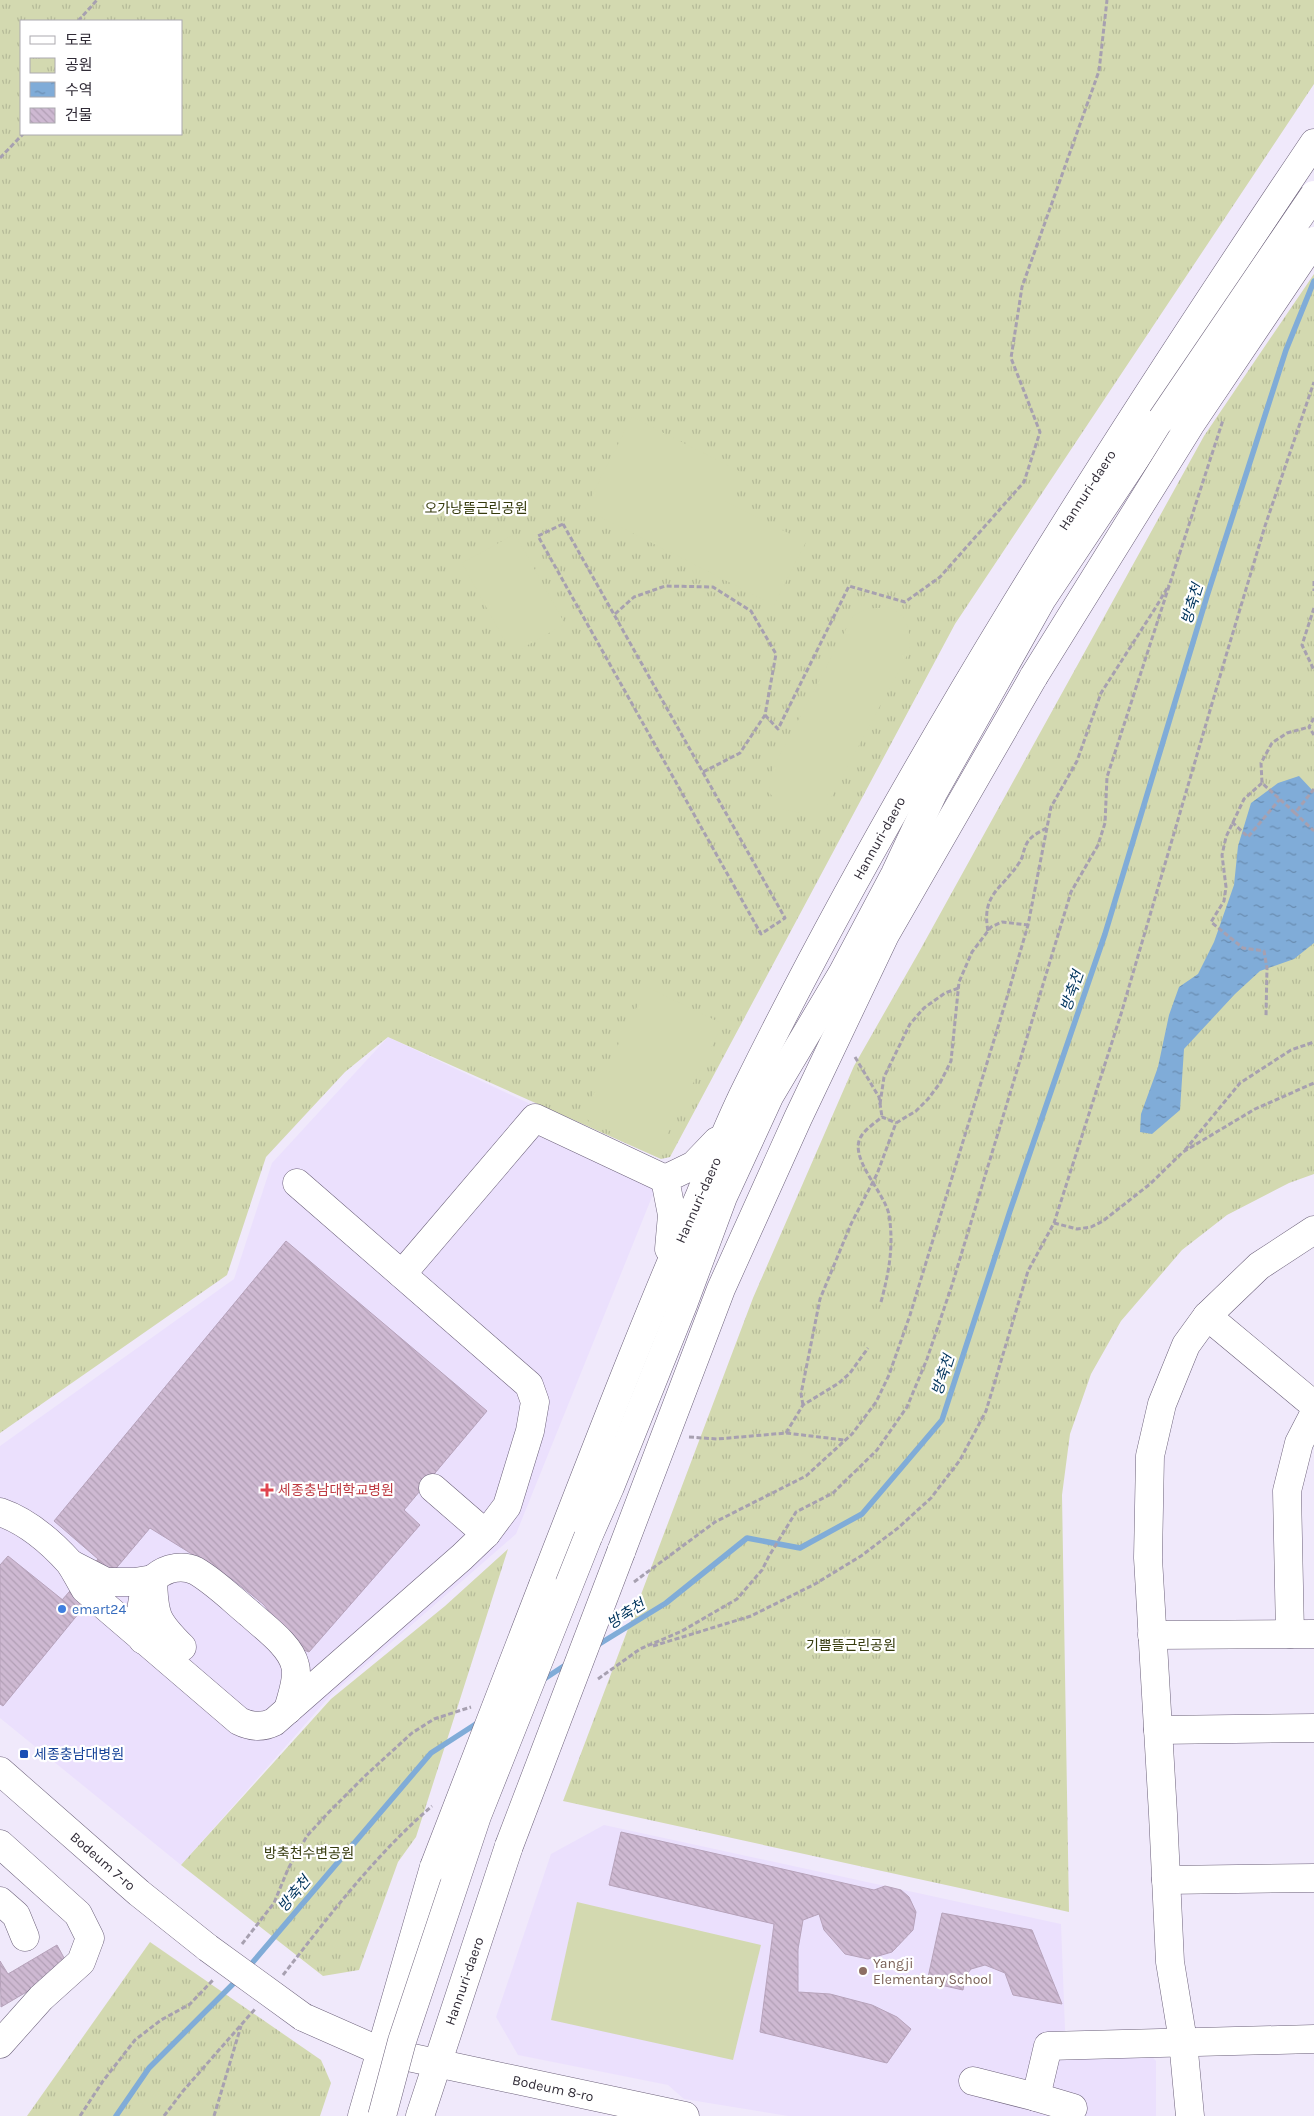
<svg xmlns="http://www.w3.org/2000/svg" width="1314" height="2116" viewBox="0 0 1314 2116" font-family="Karla,'Noto Sans KR',sans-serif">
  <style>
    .built { fill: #ebe0fd; fill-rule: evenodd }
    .park { fill: url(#park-tufts); fill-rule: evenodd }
    .garden { fill: #d3d9b0 }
    .water { fill: url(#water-ripples) }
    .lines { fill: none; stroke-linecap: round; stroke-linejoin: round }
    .stream { stroke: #80acd8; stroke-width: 5.5 }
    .building { fill: url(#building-back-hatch); stroke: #b6a2ba }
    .minor-casing { stroke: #6c617a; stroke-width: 29 }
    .path { stroke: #a7a0b0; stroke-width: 3; stroke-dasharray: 5 2.5; stroke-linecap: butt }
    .minor { stroke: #fff; stroke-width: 28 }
    .minor-bridge-casing { stroke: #6c617a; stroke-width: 29; stroke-linecap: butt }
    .minor-bridge { stroke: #fff; stroke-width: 28 }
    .health-dot { fill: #e0444e; stroke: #fff; stroke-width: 2 }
    .shop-dot { fill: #3f7fe0; stroke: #fff; stroke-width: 2 }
    .transit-dot { fill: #1a4fb4; stroke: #fff; stroke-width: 2 }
    .education-dot { fill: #8d6e63; stroke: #fff; stroke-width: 2 }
    .labels { text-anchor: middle; stroke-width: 4.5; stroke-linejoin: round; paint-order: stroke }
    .street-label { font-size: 14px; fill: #302b36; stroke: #fff }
    .park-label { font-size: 14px; fill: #363b0d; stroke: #fff }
    .health-label { font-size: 14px; fill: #be3a42; stroke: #fff; text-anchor: start }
    .shop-label { font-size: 14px; fill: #366cbe; stroke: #fff; text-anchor: start }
    .transit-label { font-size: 14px; fill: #164399; stroke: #fff; text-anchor: start }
    .education-label { font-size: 14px; fill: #785e54; stroke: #fff; text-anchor: start }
    .water-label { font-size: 15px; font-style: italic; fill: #00345d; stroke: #fff }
  </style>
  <defs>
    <pattern id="park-tufts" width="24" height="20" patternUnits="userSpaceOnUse" patternTransform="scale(1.25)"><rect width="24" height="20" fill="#d3d9b0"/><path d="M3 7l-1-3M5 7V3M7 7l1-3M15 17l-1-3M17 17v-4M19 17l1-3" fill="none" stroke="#b5ba98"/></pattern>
    <pattern id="water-ripples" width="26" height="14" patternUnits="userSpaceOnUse" patternTransform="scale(1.25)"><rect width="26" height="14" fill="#80acd8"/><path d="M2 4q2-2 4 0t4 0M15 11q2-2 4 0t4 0" fill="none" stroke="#698cb0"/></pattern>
    <pattern id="building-back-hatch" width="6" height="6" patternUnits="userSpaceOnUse" patternTransform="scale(1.25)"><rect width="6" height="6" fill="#ceb9d2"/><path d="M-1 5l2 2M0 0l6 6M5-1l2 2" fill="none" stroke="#b19fb5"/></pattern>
  </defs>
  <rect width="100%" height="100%" fill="#f0e9fb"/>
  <g class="built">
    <polygon points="388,1037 664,1167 516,1534 331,1695 181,1865 0,1718 0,1446 234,1279 272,1163"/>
    <path d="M604,1825L1061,1924L1066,2055L1146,2050L1156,2061V2116H788L684,2099L668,2085L518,2055L496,2017L551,1854ZM621,1832L874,1890L885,1886L901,1890L916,1912L913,1930L892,1952L868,1959L845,1954L824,1930L819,1914L803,1920L798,1949V1992L830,1994L897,2018L911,2029L887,2063L760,2032L774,1924L609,1885ZM942,1913L1032,1930L1061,2004L1013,1995L1005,1973L985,1965L971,1969L965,1977L963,1989L927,1981Z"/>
  </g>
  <g class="park">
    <path d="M0,0H1314V84L955,624L670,1157L661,1159L388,1037L345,1072L266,1157L227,1275L0,1433ZM21,21H181V134H21Z"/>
    <polygon points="1314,274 1314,1174 1289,1183 1227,1215 1182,1250 1121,1321 1091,1374 1070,1434 1062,1495 1069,1912 563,1801 753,1298 854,1066 919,952 1204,436"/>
    <polygon points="508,1549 416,1837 398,1862 359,1970 323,1976 181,1865 331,1699 445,1606"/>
    <polygon points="150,1942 321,2060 331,2083 320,2116 27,2116"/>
  </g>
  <g class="garden">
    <polygon points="632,417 739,471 724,501 806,542 774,605 585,509"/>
    <polygon points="515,534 565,624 512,654 462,563"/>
    <path d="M889,607C910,618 909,628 910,650L826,807L805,814L782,809L769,792L772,770L853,616L867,609Z"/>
    <polygon points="647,987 723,1024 657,1155 582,1117"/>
    <polygon points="577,1902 761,1945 733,2060 551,2020"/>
  </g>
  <polygon class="water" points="1299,776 1314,792 1314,943 1294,959 1260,971 1235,994 1184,1049 1180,1110 1152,1134 1140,1132 1141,1114 1158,1067 1169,1015 1179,987 1198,974 1214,942 1234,885 1238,846 1251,803 1278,783"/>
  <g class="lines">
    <g class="stream">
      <polyline points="596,1646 666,1603 747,1538 800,1548 862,1514 942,1420 1010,1211 1105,934 1207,596 1286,350 1314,281"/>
      <polyline points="541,1681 567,1664"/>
      <polyline points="247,1969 431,1753 479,1722"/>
      <polyline points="116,2116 149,2068 238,1979"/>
    </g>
  </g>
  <g class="building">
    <polygon points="286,1241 487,1411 404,1510 420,1525 309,1652 301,1649 263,1604 232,1579 150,1528 113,1572 54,1521"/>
    <polygon points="8,1556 79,1613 3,1706 0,1704 0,1565"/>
    <polygon points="98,1559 113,1572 79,1613 62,1600"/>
    <polygon points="621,1832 874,1890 885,1886 901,1890 909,1897 916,1912 913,1930 892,1952 868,1959 845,1954 824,1930 819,1914 803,1920 798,1949 798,1992 830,1994 872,2005 897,2017 911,2029 887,2063 760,2032 774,1924 609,1885"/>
    <polygon points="942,1913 1032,1930 1062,2004 1013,1995 1005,1973 985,1965 971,1969 965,1977 963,1990 927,1982"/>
    <polygon points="57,1945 69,1967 1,2007 0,1961 8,1974"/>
  </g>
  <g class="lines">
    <defs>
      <g id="minor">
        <polyline points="669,1249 672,1215 665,1179 694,1165 717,1141"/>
        <polyline points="402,1274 535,1118 665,1179"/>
        <polyline points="1207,1316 1314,1405"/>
        <polyline points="433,1488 486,1534"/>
        <path d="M0,1512C26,1521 50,1541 69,1562C75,1570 80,1581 85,1589L239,1721C251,1727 262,1728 274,1722L462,1557L486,1534L507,1506L530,1431L535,1402L529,1385L297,1183"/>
        <polyline points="588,1537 610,1487 684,1302 723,1197 770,1095 842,974 895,874 933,793 1042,599 1162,419"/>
        <polyline points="621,1552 721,1289 798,1118 885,935 1034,676"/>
        <path d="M71,1564L106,1582H135L153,1579C154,1616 156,1621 182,1647"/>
        <path d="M543,1585C594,1454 644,1323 700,1195C715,1159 729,1123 746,1089C909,759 1109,448 1314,143"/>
        <polyline points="1290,1634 1287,1491 1299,1443 1314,1414"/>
        <polyline points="1152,1635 1314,1634"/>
        <path d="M143,1640C140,1612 137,1580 170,1569C178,1567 188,1567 196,1571C215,1582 233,1600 250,1614C265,1628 290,1645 295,1665C299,1679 291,1697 288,1710"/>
        <polyline points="1158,1730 1314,1728"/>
        <polyline points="0,1771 139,1893 208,1948"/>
        <polyline points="0,1844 78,1914 90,1938 81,1962 41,1998 0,2044"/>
        <polyline points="1166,1880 1314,1878"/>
        <polyline points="0,1901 16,1915 25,1937"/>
        <polyline points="303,2017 380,2051 685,2116"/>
        <polyline points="973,2081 1036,2097 1048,2046 1314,2039"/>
        <polyline points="1036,2097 1073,2108"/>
        <polyline points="362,2116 434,1867"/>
        <polyline points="420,2116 509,1846"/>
        <polyline points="1190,2116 1183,2041 1170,1962 1163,1814 1148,1558 1150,1456 1162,1404 1186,1345 1207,1316 1259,1266 1314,1230"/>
      </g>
    </defs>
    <use href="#minor" class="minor-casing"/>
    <g class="path">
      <polyline points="78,21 97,0"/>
      <polyline points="0,158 23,134"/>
      <polygon points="563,524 785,918 761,934 538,536"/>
      <polyline points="1314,581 1314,591"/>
      <polyline points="1314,608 1302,645 1314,670"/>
      <polyline points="615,614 634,597 665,586 713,587 751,611 776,654 765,715 740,753 703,772"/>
      <polyline points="765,715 778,729 849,586 905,602 940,577 1024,482 1040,432 1011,358 1022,287 1099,71 1107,0"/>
      <polyline points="1314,718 1309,727 1314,735"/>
      <polyline points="1262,783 1244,799 1226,837 1222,855 1226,887 1224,901 1211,922 1243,948 1264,951 1267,968 1266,1016"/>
      <polyline points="1314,789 1295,813 1314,831"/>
      <polyline points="1295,813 1262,783 1261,763 1272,743 1287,733 1309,727"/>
      <polyline points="1232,822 1248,837 1280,799"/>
      <path d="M988,931C981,894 1002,889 1019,863C1023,858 1023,851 1026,845C1029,837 1039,832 1047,828"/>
      <polyline points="855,1057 879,1097 882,1117"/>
      <polyline points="880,1104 884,1077 910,1024 924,1008 945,993 959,988"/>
      <polyline points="1185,1150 1240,1083 1291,1050 1314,1042"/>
      <polyline points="1054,1223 1077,1229 1091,1227 1103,1221 1150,1184 1183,1152 1255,1109 1314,1083"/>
      <path d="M881,1302C889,1272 894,1246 889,1215C885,1192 846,1156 862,1135C867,1128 876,1122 882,1117L896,1123"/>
      <polyline points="803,1405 801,1394 820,1299 851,1224 877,1174 896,1123 916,1111 928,1099 940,1083 951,1061 959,982 972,952 991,927 1002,922 1028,925"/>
      <polyline points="786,1433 803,1405 839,1383 850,1373 868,1348"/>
      <polyline points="689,1437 717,1439 786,1433 844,1440"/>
      <polyline points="634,1582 715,1522 806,1476 852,1434 876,1402 889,1375 910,1315 1005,1004 1028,925 1051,807 1077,761 1101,693 1156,607 1169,585"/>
      <polyline points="653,1646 751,1616 815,1584 861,1556 898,1528 931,1498 960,1460 986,1411 1028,1271 1054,1223 1121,1014 1228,649 1265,526 1314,382"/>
      <polyline points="598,1679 640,1649 682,1631 737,1599 762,1570 769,1556 796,1512 833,1493 877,1450 907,1407 927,1359 952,1285 1071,892 1098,845 1105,823 1107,777 1223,420"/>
      <polyline points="242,1944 274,1903 288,1869 307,1836 327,1814 366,1775 412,1733 434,1719 471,1707"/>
      <path d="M283,1975C329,1916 375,1855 432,1806"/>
      <polyline points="80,2116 103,2081 135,2040 161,2020 190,2004 213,1980"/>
      <polyline points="164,2116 183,2091 255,2009"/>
      <polyline points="214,2116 241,2026"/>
    </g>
    <use href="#minor" class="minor"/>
    <defs>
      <g id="minor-bridge">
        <polyline points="1162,419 1314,195"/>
        <polyline points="1034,676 1190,425 1314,241"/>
        <polyline points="509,1846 621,1552"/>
        <polyline points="434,1867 543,1585"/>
        <polyline points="208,1948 303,2017"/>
        <polyline points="382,2116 402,2041 477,1816 588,1537"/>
      </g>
    </defs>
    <use href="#minor-bridge" class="minor-bridge-casing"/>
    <use href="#minor-bridge" class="minor-bridge"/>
  </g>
  <path class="health-dot" d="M264.5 1482.5h5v5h5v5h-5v5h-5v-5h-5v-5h5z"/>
  <circle class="shop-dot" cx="62" cy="1609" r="5"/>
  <rect class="transit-dot" x="19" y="1749" width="10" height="10" rx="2.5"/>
  <circle class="education-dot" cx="863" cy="1971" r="5"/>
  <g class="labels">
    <g class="street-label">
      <text transform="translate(1087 490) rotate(-57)" y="5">Hannuri-daero</text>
      <text transform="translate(879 838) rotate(-61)" y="5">Hannuri-daero</text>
      <text transform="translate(698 1200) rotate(-66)" y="5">Hannuri-daero</text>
      <text transform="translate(103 1861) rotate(41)" y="5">Bodeum 7-ro</text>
      <text transform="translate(464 1981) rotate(-71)" y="5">Hannuri-daero</text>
      <text transform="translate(553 2088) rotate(12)" y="5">Bodeum 8-ro</text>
    </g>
    <g class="park-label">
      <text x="476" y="513">오가낭뜰근린공원</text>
      <text x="851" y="1650">기쁨뜰근린공원</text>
      <text x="309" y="1858">방축천수변공원</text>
    </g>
    <g class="health-label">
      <text x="278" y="1495">세종충남대학교병원</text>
    </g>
    <g class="shop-label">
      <text x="72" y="1614">emart24</text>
    </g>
    <g class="transit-label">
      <text x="34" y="1759">세종충남대병원</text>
    </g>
    <g class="education-label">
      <text x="873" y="1968">Yangji<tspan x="873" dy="16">Elementary School</tspan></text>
    </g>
    <g class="water-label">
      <text transform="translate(1192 604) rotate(-73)" y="5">방축천</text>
      <text transform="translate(1072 991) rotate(-71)" y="5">방축천</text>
      <text transform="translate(943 1375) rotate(-72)" y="5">방축천</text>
      <text transform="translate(626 1614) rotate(-33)" y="5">방축천</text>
      <text transform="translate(294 1894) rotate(-50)" y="5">방축천</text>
    </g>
  </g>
  <rect x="20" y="20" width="162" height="115" fill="#ffffff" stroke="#acaaaf"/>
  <rect x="30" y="36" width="25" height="8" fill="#ffffff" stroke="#acaaaf"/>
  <text x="65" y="45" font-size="15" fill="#302b36">도로</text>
  <rect x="30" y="58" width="25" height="15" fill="url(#park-tufts)" stroke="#acaaaf"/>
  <text x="65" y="70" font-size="15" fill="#302b36">공원</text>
  <rect x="30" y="82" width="25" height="15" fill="url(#water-ripples)" stroke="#acaaaf"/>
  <text x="65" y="95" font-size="15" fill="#302b36">수역</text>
  <rect x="30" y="108" width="25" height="15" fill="url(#building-back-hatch)" stroke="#acaaaf"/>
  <text x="65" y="120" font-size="15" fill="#302b36">건물</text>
</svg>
